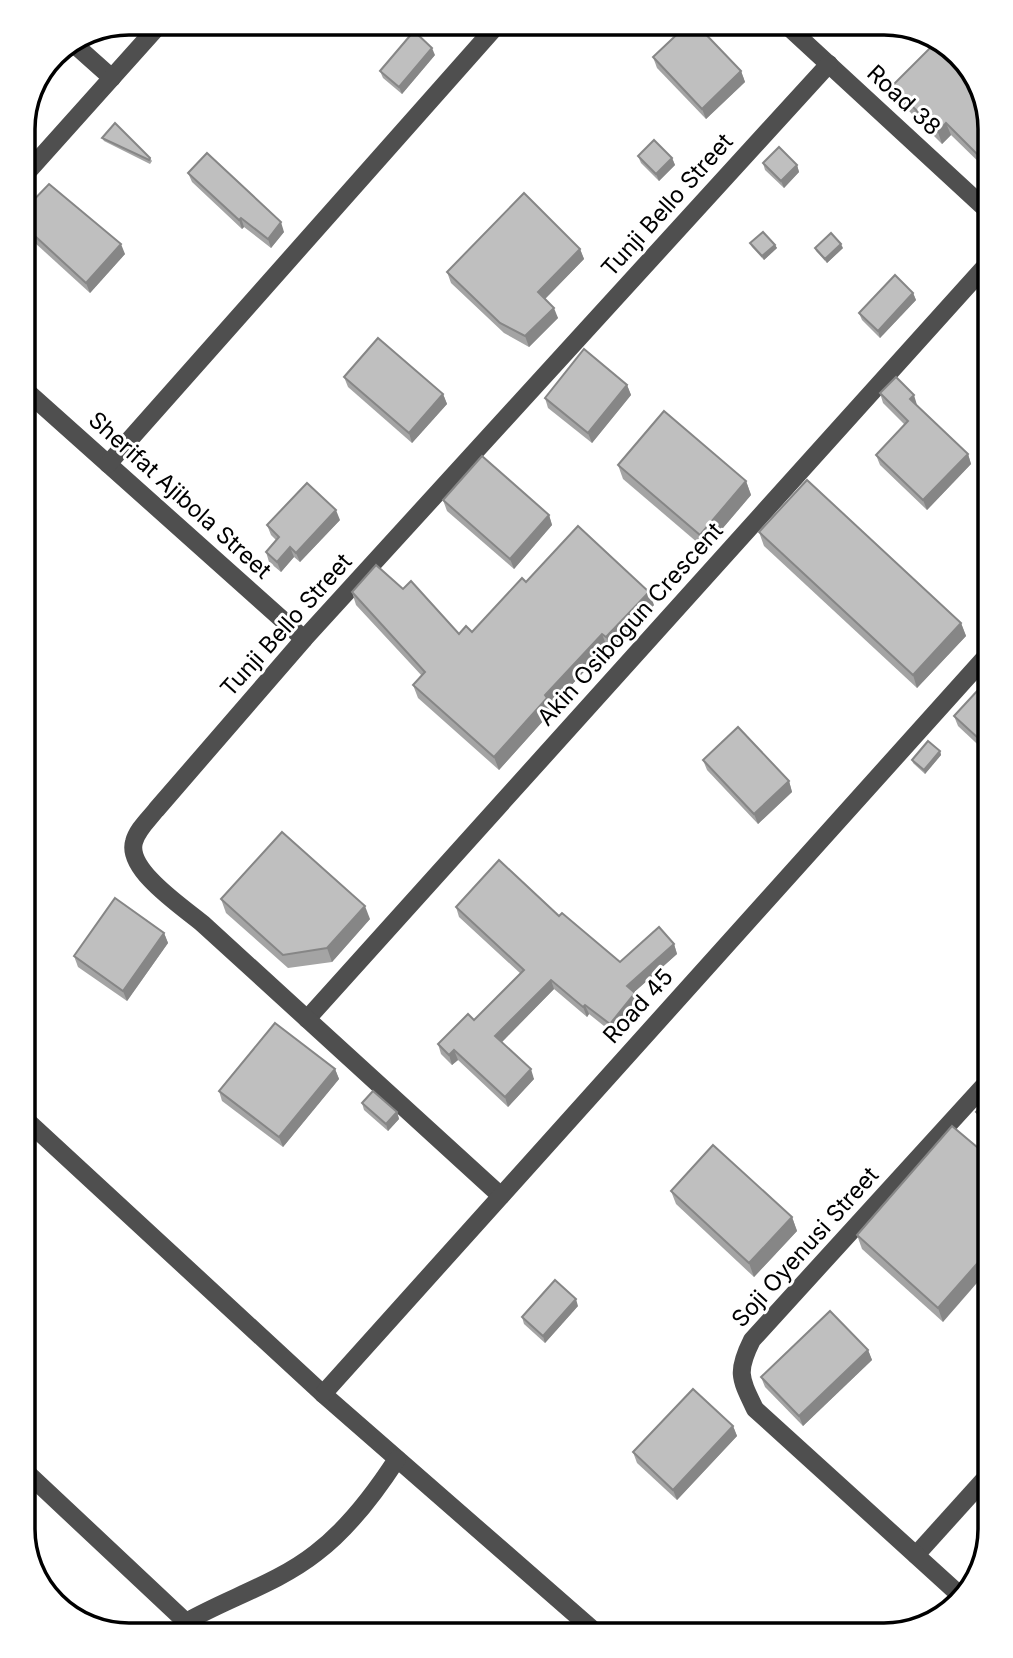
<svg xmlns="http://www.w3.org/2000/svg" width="1013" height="1658" viewBox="0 0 1013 1658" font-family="Inter,sans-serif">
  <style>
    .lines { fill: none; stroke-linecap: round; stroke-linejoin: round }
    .minor { stroke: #4f4f4f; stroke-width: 18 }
    .wall { fill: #a4a4a4 }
    .shaded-wall { fill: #868686 }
    .building { fill: #bfbfbf; stroke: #868686; stroke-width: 2 }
    .labels { text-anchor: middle; stroke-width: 6; stroke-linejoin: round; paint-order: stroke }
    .street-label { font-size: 23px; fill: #000; stroke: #fff }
    .rim { fill: none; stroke: #000; stroke-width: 3.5 }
  </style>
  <rect width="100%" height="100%" fill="#fff"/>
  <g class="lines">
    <g class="minor">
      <polyline points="784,23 990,213"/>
      <polyline points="75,45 112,78"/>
      <polyline points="23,177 161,23"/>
      <polyline points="23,388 304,639"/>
      <polyline points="108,464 499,23"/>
      <polyline points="307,1019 990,261"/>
      <polyline points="23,1117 323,1394 599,1635"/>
      <path d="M501,1196L203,924C184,908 126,870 134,842C137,830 148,820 156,810L304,639L829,64"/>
      <polyline points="323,1394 990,652"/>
      <path d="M23,1469L186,1622C228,1598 278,1583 316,1553C349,1528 375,1493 397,1459"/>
      <polyline points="916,1555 990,1473"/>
      <path d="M962,1597L755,1409C740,1378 736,1372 752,1340L990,1079"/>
    </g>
  </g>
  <g class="wall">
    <polygon points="435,55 402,94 383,78 380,71"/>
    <polygon points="653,57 741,71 745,82 706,119 657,68"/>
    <polygon points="892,86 990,129 990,173 951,135 942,144 896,98"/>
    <polygon points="102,138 150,158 152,161 150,164 104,141"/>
    <polygon points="638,156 672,158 675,165 659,181 641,163"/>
    <polygon points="763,163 797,165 799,172 784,188 765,170"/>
    <polygon points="188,173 284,232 271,248 244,227 242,229 192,182"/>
    <polygon points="23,211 125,254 90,293 23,232"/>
    <polygon points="750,243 775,245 777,248 764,260 752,247"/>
    <polygon points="815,248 843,248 827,263 816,251"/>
    <polygon points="580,249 584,259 545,299 558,318 529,347 504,333 451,283 447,272"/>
    <polygon points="913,293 916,300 880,338 862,320 859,313"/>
    <polygon points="344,377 443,394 447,404 412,443 348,387"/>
    <polygon points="627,385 631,395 592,443 548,408 545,398"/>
    <polygon points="880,393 917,405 968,454 971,464 927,510 880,465 876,455 905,425 883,403"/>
    <polygon points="618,465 746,481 751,495 705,549 623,479"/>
    <polygon points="443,500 549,515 552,525 514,569 447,511"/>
    <polygon points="340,520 300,562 294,557 281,572 269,562 266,552 276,540 271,535 267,525"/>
    <polygon points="759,532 961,623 966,636 917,688 764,546"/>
    <polygon points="526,582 654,605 611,650 607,647 551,707 552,711 499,770 418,698 413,685 422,676 356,605 352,592 403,589 459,634 472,632"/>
    <polygon points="990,677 990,756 958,726 954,716"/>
    <polygon points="940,751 941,755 925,774 913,763 912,760"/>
    <polygon points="703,760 789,781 792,792 758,824 707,770"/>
    <polygon points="221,899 370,919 332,962 288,968 226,913"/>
    <polygon points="456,907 559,916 620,962 674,944 677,954 634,992 639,1002 614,1034 589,1014 587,1017 554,989 502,1042 534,1079 508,1107 458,1060 452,1065 441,1054 438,1044 474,1020 521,974 459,917"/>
    <polygon points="164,933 168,943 127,1001 78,967 74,956"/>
    <polygon points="335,1069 339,1079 283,1147 222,1101 219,1091"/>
    <polygon points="990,1096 990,1129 979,1119 976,1112"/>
    <polygon points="362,1103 397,1112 399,1119 388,1131 364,1110"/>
    <polygon points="990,1158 943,1322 862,1249 857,1235"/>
    <polygon points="671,1191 792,1217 797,1231 754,1277 676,1204"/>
    <polygon points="578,1306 545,1343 524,1324 522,1317"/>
    <polygon points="868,1350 872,1360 803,1426 765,1387 761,1377"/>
    <polygon points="733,1426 737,1436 677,1500 637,1463 633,1452"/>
  </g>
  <g class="shaded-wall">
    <polygon points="432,48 435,55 402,94 399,87"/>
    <polygon points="741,71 745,82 706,119 702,109"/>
    <polygon points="946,123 951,135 942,144 938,132"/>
    <polygon points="990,157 990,173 985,162"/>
    <polygon points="672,158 675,165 659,181 656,174"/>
    <polygon points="797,165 799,172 784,188 781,181"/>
    <polygon points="241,218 244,227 242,229 239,220"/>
    <polygon points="281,222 284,232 271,248 268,239"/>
    <polygon points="121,244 125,254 90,293 86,283"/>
    <polygon points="841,244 843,248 827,263 825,259"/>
    <polygon points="775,245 777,248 764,260 762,256"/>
    <polygon points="580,249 584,259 542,302 538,292"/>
    <polygon points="913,293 916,300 880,338 878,331"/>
    <polygon points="554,308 558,318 529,347 525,336"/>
    <polygon points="627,385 631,395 592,443 588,433"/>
    <polygon points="443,394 447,404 412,443 409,433"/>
    <polygon points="914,395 917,405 910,399"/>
    <polygon points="968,454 971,464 927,510 923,500"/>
    <polygon points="746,481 751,495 705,549 700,535"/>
    <polygon points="336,510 340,520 300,562 296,553"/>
    <polygon points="549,515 552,525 514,569 510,559"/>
    <polygon points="290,547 294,557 281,572 277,562"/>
    <polygon points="649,592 654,605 611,650 606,637"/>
    <polygon points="961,623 966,636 917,688 913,675"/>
    <polygon points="602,634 607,647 551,707 552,711 499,770 494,757 545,695"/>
    <polygon points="940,751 941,755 925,774 924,770"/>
    <polygon points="789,781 792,792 758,824 754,814"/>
    <polygon points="365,906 370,919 332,962 327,948"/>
    <polygon points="164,933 168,943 127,1001 123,991"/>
    <polygon points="674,944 677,954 630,996 627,986"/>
    <polygon points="551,980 554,989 499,1045 495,1036"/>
    <polygon points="635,993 639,1002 614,1034 610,1024"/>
    <polygon points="585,1005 589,1014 587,1017 583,1007"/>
    <polygon points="454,1050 458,1060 452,1065 449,1055"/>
    <polygon points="335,1069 339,1079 283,1147 279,1137"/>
    <polygon points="531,1069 534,1079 508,1107 505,1097"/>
    <polygon points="397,1112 399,1119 388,1131 386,1124"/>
    <polygon points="792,1217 797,1231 754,1277 749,1263"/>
    <polygon points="990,1249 990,1268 943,1322 938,1308"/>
    <polygon points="576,1299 578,1306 545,1343 543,1336"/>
    <polygon points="868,1350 872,1360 803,1426 799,1416"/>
    <polygon points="733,1426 737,1436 677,1500 673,1490"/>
  </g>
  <g class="building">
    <polygon points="689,23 695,23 741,71 702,109 653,57"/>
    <polygon points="414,31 432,48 399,87 380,71"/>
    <polygon points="939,39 943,40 979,82 990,129 990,157 985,162 946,123 938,132 892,86"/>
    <polygon points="115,123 150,158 149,160 102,138"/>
    <polygon points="654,140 672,158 656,174 638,156"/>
    <polygon points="779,147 797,165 781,181 763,163"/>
    <polygon points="207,153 281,222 268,239 241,218 239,220 188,173"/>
    <polygon points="49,184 121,244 86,283 23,225 23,211"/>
    <polygon points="524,193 580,249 538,292 554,308 525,336 500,323 447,272"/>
    <polygon points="763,232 775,245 762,256 750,243"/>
    <polygon points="831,233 841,244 825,259 815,248"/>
    <polygon points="895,275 913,293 878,331 859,313"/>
    <polygon points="378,338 443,394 409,433 344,377"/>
    <polygon points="584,349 627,385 588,433 545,398"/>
    <polygon points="896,377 914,395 910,399 968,454 923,500 876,455 908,421 880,393"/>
    <polygon points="664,411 746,481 700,535 618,465"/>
    <polygon points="482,456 549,515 510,559 443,500"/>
    <polygon points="807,480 961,623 913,675 759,532"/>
    <polygon points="307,483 336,510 296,553 290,547 277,562 266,552 279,537 267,525"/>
    <polygon points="578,526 649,592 606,637 602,634 545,695 547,698 494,757 413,685 425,672 352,592 376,565 403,589 411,581 459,634 466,626 472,632 522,578 526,582"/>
    <polygon points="990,677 990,749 954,716"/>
    <polygon points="738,727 789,781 754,814 703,760"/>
    <polygon points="928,741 940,751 924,770 912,760"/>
    <polygon points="282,832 365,906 327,948 283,955 221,899"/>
    <polygon points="499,860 559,916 562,913 620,962 659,927 674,944 627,986 635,993 610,1024 585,1005 583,1007 551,980 495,1036 531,1069 505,1097 454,1050 449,1055 438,1044 468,1014 474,1020 524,970 456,907"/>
    <polygon points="115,898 164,933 123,991 74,956"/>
    <polygon points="275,1023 335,1069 279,1137 219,1091"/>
    <polygon points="373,1091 397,1112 386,1124 362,1103"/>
    <polygon points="990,1096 990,1124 976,1112"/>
    <polygon points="952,1126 990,1158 990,1249 938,1308 857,1235"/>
    <polygon points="713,1145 792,1217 749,1263 671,1191"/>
    <polygon points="555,1280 576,1299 543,1336 522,1317"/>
    <polygon points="830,1311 868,1350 799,1416 761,1377"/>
    <polygon points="693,1389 733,1426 673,1490 633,1452"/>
    <polygon points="167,1624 178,1635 144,1635"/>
  </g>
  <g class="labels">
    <g class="street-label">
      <text transform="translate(904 100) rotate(43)" y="8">Road 38</text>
      <text transform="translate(667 205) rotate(-48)" y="8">Tunji Bello Street</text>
      <text transform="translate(180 495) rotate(42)" y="8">Sherifat Ajibola Street</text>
      <text transform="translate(630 624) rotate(-48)" y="8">Akin Osibogun Crescent</text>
      <text transform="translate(286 625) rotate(-48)" y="8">Tunji Bello Street</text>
      <text transform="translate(638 1006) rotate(-48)" y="8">Road 45</text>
      <text transform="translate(805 1247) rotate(-48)" y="8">Soji Oyenusi Street</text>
    </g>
  </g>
  <path d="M0 0H1013V1658H0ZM129 35H884A94 94 0 0 1 978 129V1529A94 94 0 0 1 884 1623H129A94 94 0 0 1 35 1529V129A94 94 0 0 1 129 35Z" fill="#fff" fill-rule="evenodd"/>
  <path class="rim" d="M129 35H884A94 94 0 0 1 978 129V1529A94 94 0 0 1 884 1623H129A94 94 0 0 1 35 1529V129A94 94 0 0 1 129 35Z"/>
</svg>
